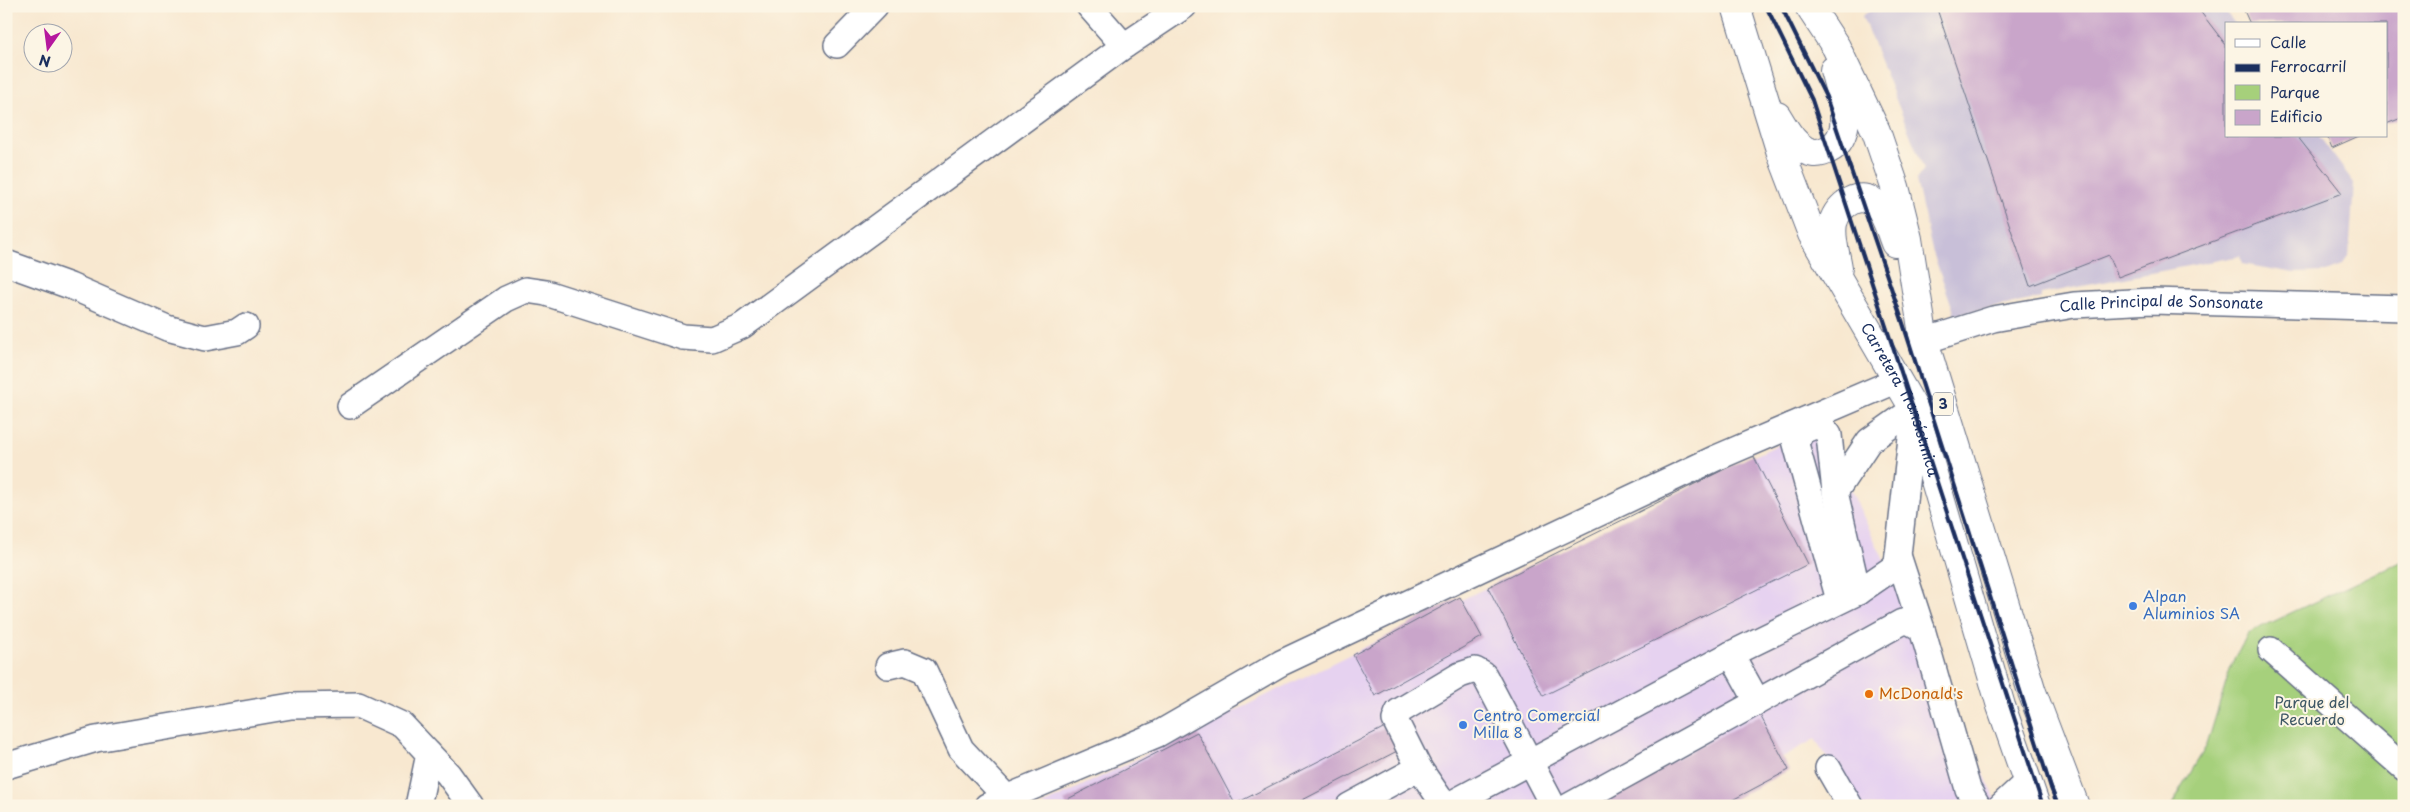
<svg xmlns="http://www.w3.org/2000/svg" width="2410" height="812" viewBox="0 0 2410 812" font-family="'Playpen Sans',sans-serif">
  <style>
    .built { fill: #e6d2f0 }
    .industrial { fill: #c8bfd8 }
    .green { fill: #a6d07b; stroke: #60806c }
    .building { fill: #c9a5ca }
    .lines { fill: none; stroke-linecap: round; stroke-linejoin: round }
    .minor-casing { stroke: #687086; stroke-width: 28 }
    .major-casing { stroke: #687086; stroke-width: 30 }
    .minor { stroke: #fff; stroke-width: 25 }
    .major { stroke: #fff; stroke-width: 28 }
    .rail { stroke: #1b2f5e; stroke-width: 4 }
    .shop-dot { fill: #3f7fe0; stroke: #fcf5e5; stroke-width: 2 }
    .food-dot { fill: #e8710a; stroke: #fcf5e5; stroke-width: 2 }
    .labels { text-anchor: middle; stroke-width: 4; stroke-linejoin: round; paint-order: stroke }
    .shield { fill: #fcf5e5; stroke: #5e6a86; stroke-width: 1 }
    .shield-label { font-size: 14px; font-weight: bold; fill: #1b2f5e }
    .street-label { font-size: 15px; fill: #1b2f5e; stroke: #fcf5e5 }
    .shop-label { font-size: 15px; fill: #366cbe; stroke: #fcf5e5; text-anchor: start }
    .food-label { font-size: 15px; fill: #c56008; stroke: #fcf5e5; text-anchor: start }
    .park-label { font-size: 15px; fill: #3e5765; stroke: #fcf5e5 }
  </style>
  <rect width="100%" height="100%" fill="#fcf5e5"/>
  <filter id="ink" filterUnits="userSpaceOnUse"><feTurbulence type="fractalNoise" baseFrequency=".02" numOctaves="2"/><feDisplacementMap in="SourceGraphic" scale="10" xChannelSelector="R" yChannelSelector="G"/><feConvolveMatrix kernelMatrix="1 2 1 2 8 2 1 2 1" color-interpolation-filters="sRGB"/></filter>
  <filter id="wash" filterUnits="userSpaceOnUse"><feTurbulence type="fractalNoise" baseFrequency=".0096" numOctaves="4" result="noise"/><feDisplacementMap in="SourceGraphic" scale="20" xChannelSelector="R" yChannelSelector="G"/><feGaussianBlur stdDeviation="1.12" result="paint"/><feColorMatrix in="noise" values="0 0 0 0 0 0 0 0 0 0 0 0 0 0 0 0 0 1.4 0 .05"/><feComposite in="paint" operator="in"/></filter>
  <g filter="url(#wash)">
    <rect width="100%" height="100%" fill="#f8e8d0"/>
    <polygon class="built" points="1820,424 1999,806 1860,806 1815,739 1695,806 1041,806"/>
    <polygon class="industrial" points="1877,6 2222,6 2235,24 2226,24 2226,136 2319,136 2354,183 2349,256 2341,266 2326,272 2294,273 2242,264 2240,256 2041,294 2041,298 1955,315 1932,250 1916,180 1924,169 1862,16"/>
    <polygon class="green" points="2404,560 2404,806 2171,806 2207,745 2230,669 2248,633"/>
    <g id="blocks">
      <g class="building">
        <polygon points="1936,6 2196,6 2226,45 2226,136 2297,136 2342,193 2118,277 2109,255 2030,286"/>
        <polygon points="2242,6 2404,6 2404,117 2386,124 2386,24 2250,24"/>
        <polygon points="2327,136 2359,136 2332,148"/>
        <polygon points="1753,455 1808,564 1543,696 1488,587"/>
        <polygon points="1460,597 1482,637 1375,696 1353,655"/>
        <polygon points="1760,715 1789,770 1721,806 1588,806"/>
        <polygon points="1387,726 1399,750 1291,806 1067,806 1064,801 1197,732 1235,804"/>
      </g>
    </g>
  </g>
  <g filter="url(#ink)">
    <use href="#blocks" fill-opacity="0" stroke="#687086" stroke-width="1"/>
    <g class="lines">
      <defs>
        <g id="minor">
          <polyline points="1089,6 1124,46"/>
          <polyline points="837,45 875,6"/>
          <polyline points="6,263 70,286 167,328 205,338 237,332 246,326"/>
          <path id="s1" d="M1924,341L1993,319L2074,305L2152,301L2404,308"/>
          <polyline points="350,406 506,299 526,290 546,293 683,337 712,339 742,326 1124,46 1184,6"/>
          <polyline points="1791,426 1839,600"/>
          <polyline points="1799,437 1802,431 1820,424 1829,435 1835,492"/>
          <polyline points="1898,555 1922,629"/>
          <polyline points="1858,592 1835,492 1869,441 1914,409"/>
          <polyline points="2271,650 2404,768"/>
          <polyline points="1731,654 1757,701"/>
          <polyline points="888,666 905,662 924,670 961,749 1006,797"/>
          <polyline points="6,766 96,739 291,706 358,705 402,725 448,774 471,806"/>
          <polyline points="1419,768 1445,806"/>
          <polyline points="1828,768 1850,806"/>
          <polyline points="418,806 429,754"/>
          <polyline points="987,806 1158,734 1281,663 1716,458 1898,380"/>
          <polyline points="1349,806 1419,768 1395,720 1398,712 1460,675 1475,670 1484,675 1553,806"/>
          <polyline points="1447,806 1731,654 1858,592 1893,568 1897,562 1898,555 1914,411"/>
          <polyline points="1569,806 1902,622 1910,622 1922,629 1968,789 1978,806"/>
          <polyline points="2001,806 2027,782"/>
        </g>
        <g id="major">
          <path id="s2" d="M1736,6L1781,153L1812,234L1914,409L2001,706L2036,806"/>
          <polyline points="1809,6 1836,47 1876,131 1895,187 1908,239 1924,341 2032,692 2075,806"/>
          <path d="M1777,116C1787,133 1804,164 1829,149C1837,145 1842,137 1844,127C1846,108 1839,88 1834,70"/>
          <path d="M1838,268C1836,254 1830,238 1833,223C1838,204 1861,189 1877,205C1887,215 1890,231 1895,243"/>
        </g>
      </defs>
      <use href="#minor" class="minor-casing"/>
      <use href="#major" class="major-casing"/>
      <use href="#minor" class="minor"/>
      <use href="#major" class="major"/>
      <g class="rail">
        <polyline points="1766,6 1812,100 2043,806"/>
        <polyline points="1781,6 1826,97 1901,317 2051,788 2058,806"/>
      </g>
    </g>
  </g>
  <g class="shop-dot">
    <circle cx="2133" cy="606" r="5"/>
    <circle cx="1463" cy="725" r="5"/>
  </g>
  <circle class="food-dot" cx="1869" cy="694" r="5"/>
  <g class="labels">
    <rect class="shield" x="1933" y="392.5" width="20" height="23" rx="4"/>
    <g class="shield-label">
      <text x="1943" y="409">3</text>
    </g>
    <g class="street-label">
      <text dy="5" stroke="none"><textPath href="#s1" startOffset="242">Calle Principal de Sonsonate</textPath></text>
      <text dy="5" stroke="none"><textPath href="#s2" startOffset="429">Carretera Transístmica</textPath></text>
    </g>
    <g class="shop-label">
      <text x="2143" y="602">Alpan<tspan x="2143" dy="17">Aluminios SA</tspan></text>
      <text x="1473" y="721">Centro Comercial<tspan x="1473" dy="17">Milla 8</tspan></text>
    </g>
    <g class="food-label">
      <text x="1879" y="699">McDonald's</text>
    </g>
    <g class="park-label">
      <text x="2312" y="708">Parque del<tspan x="2312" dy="17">Recuerdo</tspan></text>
    </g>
  </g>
  <rect width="2410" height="812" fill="none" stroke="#fcf5e5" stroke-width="25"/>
  <rect x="2225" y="22" width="162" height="115" fill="#fcf5e5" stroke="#a2a6af"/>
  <rect x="2235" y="39" width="25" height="8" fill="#ffffff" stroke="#a2a6af"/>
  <text x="2270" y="48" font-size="15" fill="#1b2f5e">Calle</text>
  <rect x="2235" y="64" width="25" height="8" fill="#1b2f5e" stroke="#a2a6af"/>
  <text x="2270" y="72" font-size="15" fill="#1b2f5e">Ferrocarril</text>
  <rect x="2235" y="85" width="25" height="15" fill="#a6d07b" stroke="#a2a6af"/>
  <text x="2270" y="98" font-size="15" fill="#1b2f5e">Parque</text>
  <rect x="2235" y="110" width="25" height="15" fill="#c9a5ca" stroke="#a2a6af"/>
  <text x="2270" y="122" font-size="15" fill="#1b2f5e">Edificio</text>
  <g transform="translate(48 48) rotate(194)"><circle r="24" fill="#fcf5e5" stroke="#a2a6af"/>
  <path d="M0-4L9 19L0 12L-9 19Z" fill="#b5179e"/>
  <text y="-8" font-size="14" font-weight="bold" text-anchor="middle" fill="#1b2f5e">N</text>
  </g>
</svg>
